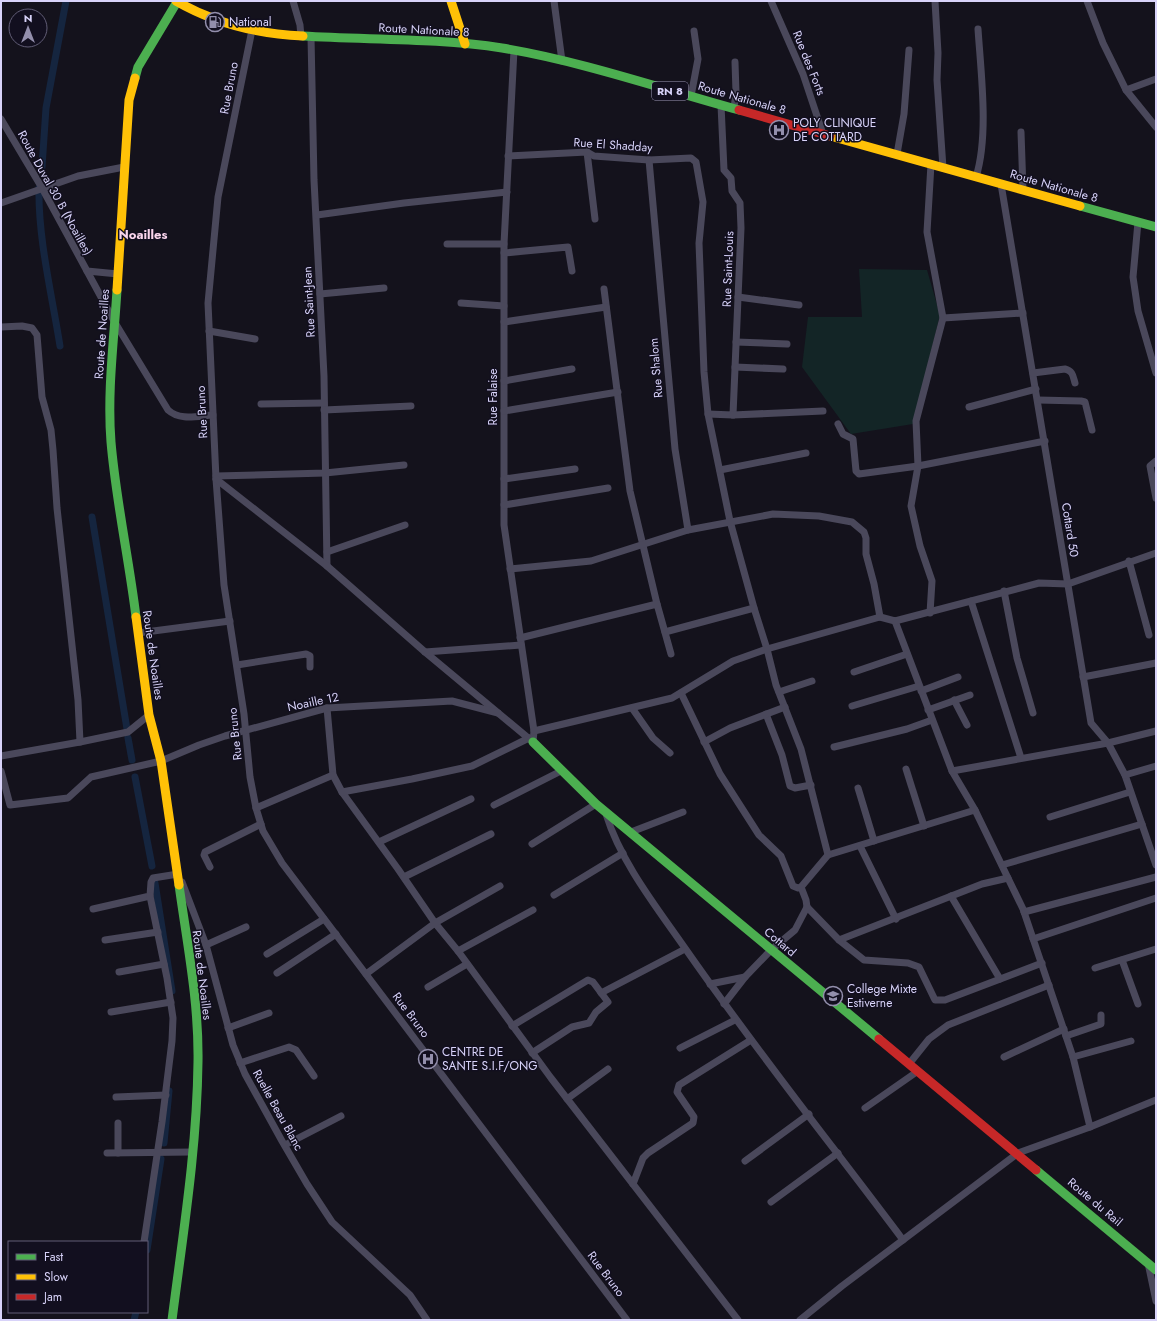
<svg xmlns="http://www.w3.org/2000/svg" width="1157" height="1321" viewBox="0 0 1157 1321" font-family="Jost,sans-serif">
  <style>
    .green { fill: #132526 }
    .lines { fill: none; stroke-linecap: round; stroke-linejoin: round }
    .canal { stroke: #15253f; stroke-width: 7 }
    .street { stroke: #4a485b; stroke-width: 7 }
    .fast { stroke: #4caf50; stroke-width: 9 }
    .slow { stroke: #ffc107; stroke-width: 9 }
    .jam { stroke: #c62828; stroke-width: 9 }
    .labels { text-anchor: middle; stroke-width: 3; stroke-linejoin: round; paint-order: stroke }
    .shield { fill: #120f1f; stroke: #9d98b8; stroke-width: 1 }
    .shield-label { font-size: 11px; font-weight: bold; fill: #d8d3f9 }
    .poi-label { font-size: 12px; fill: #d8d3f9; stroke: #120f1f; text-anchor: start }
    .street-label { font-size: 12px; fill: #d8d3f9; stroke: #120f1f }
    .neighbourhood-label { font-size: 13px; font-weight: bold; fill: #fad5ec; stroke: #120f1f }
  </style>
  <rect width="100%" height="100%" fill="#14121c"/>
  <polygon class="green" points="859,269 927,270 940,315 913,424 851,434 802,367 808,317 862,317"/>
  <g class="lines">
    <g class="canal">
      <polyline points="42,167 46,108 66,1"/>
      <path d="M39,188C38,239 52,295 60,346"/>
      <polyline points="92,517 127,729"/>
      <polyline points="128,738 132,760"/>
      <polyline points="135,777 152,866"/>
      <polyline points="155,883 172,991"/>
      <polyline points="164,1143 169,1091"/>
      <polyline points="147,1250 161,1159"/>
      <polyline points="134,1320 136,1312"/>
    </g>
    <g class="street">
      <polyline points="293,1 300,25 301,37"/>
      <polyline points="554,1 562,61"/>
      <polyline points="771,1 803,74 823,134"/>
      <polyline points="935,1 938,53 937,80 943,168"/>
      <polyline points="1087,1 1103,43 1126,90 1156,127"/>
      <polyline points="252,30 218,197 208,303 216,479 224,585 244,714 250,777 256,808 263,831 282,863 627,1320"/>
      <polyline points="311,37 314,180 324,376 327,566"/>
      <polyline points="514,50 504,244 504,525 534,731 533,742"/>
      <polyline points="1126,90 1156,79"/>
      <polyline points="691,96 698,59 694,31"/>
      <polyline points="734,108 736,93 735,62"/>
      <polyline points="1,119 42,188 87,271 118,274"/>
      <polyline points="1021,132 1023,190"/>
      <polyline points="587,152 595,219"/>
      <polyline points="897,154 904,114 909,50"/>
      <polyline points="508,156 587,152 594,156 649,160 691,158 696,162 703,202 699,243 704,372 708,414 730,521 754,608 767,649 776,685 801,749 828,855 975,810"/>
      <polyline points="649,160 675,449 688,530 773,514 819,516 852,522 864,532 866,538 866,554 874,584 880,617"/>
      <path d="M976,177C989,135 981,74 978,29"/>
      <polyline points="1001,184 1091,723 1108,743 1125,775 1156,865"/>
      <polyline points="1,203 78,176 124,167"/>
      <polyline points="317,215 404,203 507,192"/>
      <polyline points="1138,222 1133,277 1138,311 1156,373"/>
      <polyline points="447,244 504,244"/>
      <polyline points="504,253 568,247 572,271"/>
      <path d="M87,271L114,321L168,410C180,421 197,416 213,415"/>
      <polyline points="604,289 630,491 657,604"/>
      <polyline points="320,294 384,288"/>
      <polyline points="738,297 799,305"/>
      <polyline points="461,303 504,306"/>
      <polyline points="943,318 1023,313"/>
      <polyline points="504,322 606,307"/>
      <polyline points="1,327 22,326 32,328 37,335 42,397 51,430 53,450 57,508 78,700 80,742"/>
      <polyline points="209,331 255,339"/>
      <polyline points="736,342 787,344"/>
      <polyline points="735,367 783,369"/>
      <path d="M1033,373L1065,369C1073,371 1073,376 1075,383"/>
      <polyline points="504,381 572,369"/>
      <polyline points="1038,400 1081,401 1085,402 1092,430"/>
      <polyline points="261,404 324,403"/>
      <polyline points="969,407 1036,389"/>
      <polyline points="324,410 411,406"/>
      <polyline points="504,411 618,392"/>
      <polyline points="708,414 733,415 741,228 740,203 732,191 731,178 724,170 721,105"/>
      <polyline points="733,415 823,411"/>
      <polyline points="838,424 843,434 853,439 856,471 859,474 918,466 1045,441"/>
      <polyline points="1156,461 1150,466 1156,498"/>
      <polyline points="720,470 806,453"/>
      <polyline points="216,476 325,473 404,465"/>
      <polyline points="216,479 327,566 425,652 533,742"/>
      <polyline points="504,479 575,469"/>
      <polyline points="504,505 608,488"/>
      <polyline points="327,552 405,525"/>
      <polyline points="1129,561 1149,635"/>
      <polyline points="510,569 591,561 688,530"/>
      <polyline points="1004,591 1017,658 1033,713"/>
      <polyline points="971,601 1021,758"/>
      <polyline points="930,613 932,581 920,546 911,506 918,466 916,421 943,318 927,232 931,164"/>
      <polyline points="895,621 952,771 975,810 1023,909 1073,1057 1090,1127"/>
      <polyline points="665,632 754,608"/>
      <polyline points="138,633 230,621"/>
      <polyline points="520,638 657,604 671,654"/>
      <polyline points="425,652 521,645"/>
      <polyline points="237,665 306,654 310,656 310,667"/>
      <polyline points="854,672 907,654"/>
      <polyline points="1083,677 1156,663"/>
      <polyline points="921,691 958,677"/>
      <polyline points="779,692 812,681"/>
      <polyline points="681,693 720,774 759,835 781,856 793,886 798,888 801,887 828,855"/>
      <polyline points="954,700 967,725"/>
      <polyline points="852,706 919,686"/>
      <polyline points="327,708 333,775 342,792 398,869 435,923 458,951 551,1078 738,1320"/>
      <polyline points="632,708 653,738 670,753"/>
      <polyline points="928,710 970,695"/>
      <polyline points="766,714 782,755 790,786 795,788 811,785"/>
      <polyline points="534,731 672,698 733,661 767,649 880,617 895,621 1039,583 1068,584 1156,553"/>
      <polyline points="704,742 730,728 785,707"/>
      <polyline points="834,747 907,729 932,720"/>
      <polyline points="1,756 80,742 128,732 149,715"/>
      <polyline points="906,769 924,826"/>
      <polyline points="1,771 10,805 68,798 91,777 161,761 199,745 225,736 327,708 452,701 498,713"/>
      <polyline points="952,771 1108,743 1156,731"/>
      <polyline points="1125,775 1156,766"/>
      <polyline points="858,788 874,841"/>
      <polyline points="342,792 412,779 472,766 529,738"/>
      <polyline points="494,805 561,771"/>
      <polyline points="256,808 333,775"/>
      <path d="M606,814C621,863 658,909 687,951C756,1050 831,1144 903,1240"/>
      <polyline points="1050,817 1130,792"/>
      <polyline points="631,832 683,812"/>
      <polyline points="379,842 471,799"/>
      <polyline points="532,844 596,804"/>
      <polyline points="860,846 896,919"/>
      <polyline points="1002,865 1142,824"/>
      <polyline points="210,867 204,855 205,852 261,824"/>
      <polyline points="404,877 491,834"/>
      <polyline points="182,882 206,945 233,1045 245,1074 282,1141 307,1184 332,1222 410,1295 427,1320"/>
      <polyline points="554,895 623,853"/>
      <polyline points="951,896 1000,979"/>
      <polyline points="807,907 839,940 864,960 908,963 919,967 935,1000 945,1000 1042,963"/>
      <polyline points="93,909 150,896 151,882 153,878 178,874"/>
      <polyline points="1024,912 1156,877"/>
      <polyline points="1033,939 1156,898"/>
      <polyline points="105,940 158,932"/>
      <polyline points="839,940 982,884 1008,878"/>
      <polyline points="206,945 246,927"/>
      <polyline points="458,951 533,910"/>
      <polyline points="267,954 324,919"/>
      <polyline points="1122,960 1138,1004"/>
      <polyline points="1095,968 1156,949"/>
      <polyline points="119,972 164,964"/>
      <polyline points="277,973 336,934"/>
      <polyline points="366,974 435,923 500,886"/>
      <polyline points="710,984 745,977"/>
      <polyline points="428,987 467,964"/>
      <polyline points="601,993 685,949"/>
      <polyline points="724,1004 745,977 771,950 795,930 807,907 806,900 801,887"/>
      <polyline points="111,1012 171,1002"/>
      <polyline points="512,1026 588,980 593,982 608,1002 596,1012 589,1023 572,1027 532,1053"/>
      <polyline points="228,1028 269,1013"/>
      <polyline points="1066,1036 1101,1024 1101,1015"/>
      <polyline points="680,1048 735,1020"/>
      <polyline points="1004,1057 1064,1029"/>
      <polyline points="1073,1057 1131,1041"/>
      <polyline points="240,1063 289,1047 296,1050 314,1076"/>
      <polyline points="909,1064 929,1039 948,1025 1049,985"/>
      <polyline points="116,1097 166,1095"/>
      <polyline points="567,1099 608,1069"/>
      <polyline points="865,1108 918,1071"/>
      <polyline points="118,1123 118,1153"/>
      <polyline points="285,1145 341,1116"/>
      <polyline points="107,1153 192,1152"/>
      <polyline points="745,1161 809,1114"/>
      <polyline points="633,1184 643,1158 648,1153 693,1123 694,1117 677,1092 679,1085 751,1040"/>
      <polyline points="771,1202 838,1153"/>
      <polyline points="144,1242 162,1122 172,1041 173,1018 167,978 150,896"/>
      <polyline points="1148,1263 1156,1301"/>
      <polyline points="800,1320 842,1286 1018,1153 1090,1127 1156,1100"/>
    </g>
    <g class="fast">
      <path d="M303,36C369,40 437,38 502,48C581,61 662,89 739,110"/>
      <polyline points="135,78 138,67 177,2"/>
      <polyline points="1080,206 1156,227"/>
      <path d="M117,290C114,340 107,392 111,442C116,501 129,559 136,617"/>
      <polyline points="533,742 596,804 879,1039"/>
      <polyline points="1036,1170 1156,1270"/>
      <path d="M172,1320C183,1234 197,1148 198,1062C199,1002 187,943 179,885"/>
    </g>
    <g class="slow">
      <path d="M176,1C216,24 258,34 303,36"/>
      <polyline points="451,1 465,44"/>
      <polyline points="830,136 1080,206"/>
      <polyline points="117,290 129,100 135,78"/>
      <polyline points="136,617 149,715 161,761 179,885"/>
    </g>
    <g class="jam">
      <polyline points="739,110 830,136"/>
      <polyline points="879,1039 1036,1170"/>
    </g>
  </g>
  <defs>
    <symbol id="fuel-ring" viewBox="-11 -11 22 22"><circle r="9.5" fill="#120f1f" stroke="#938fac" stroke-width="1.5"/><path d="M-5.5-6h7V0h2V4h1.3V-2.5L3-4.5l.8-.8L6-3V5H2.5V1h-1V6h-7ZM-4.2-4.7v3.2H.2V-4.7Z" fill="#938fac"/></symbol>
    <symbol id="hospital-ring" viewBox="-11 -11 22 22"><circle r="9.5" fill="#120f1f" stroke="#938fac" stroke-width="1.5"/><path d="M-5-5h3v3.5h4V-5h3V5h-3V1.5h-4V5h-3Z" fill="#938fac"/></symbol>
    <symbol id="school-ring" viewBox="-11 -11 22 22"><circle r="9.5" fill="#120f1f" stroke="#938fac" stroke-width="1.5"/><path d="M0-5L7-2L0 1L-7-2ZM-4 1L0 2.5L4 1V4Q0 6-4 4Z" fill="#938fac"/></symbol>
  </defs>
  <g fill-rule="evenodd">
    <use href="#fuel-ring" x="204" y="11" width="22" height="22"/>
    <use href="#hospital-ring" x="768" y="119" width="22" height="22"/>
    <use href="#school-ring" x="822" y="985" width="22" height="22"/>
    <use href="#hospital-ring" x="417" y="1048" width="22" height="22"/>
  </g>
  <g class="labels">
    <rect class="shield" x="652" y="82" width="36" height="18" rx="3"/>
    <g class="shield-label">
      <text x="670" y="95">RN 8</text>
    </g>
    <g class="poi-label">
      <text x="229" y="26">National</text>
      <text x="793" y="127">POLY CLINIQUE<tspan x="793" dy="14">DE COTTARD</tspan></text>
      <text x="847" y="993">College Mixte<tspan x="847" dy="14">Estiverne</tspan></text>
      <text x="442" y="1056">CENTRE DE<tspan x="442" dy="14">SANTE S.I.F/ONG</tspan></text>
    </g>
    <g class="street-label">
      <text transform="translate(424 30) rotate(3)" y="4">Route Nationale 8</text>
      <text transform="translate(809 63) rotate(68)" y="4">Rue des Forts</text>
      <text transform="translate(229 88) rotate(-79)" y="4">Rue Bruno</text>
      <text transform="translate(742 98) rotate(16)" y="4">Route Nationale 8</text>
      <text transform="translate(613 145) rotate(4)" y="4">Rue El Shadday</text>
      <text transform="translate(1054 186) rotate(16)" y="4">Route Nationale 8</text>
      <text transform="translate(55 193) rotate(61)" y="4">Route Duval 30 B (Noailles)</text>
      <text transform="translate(728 269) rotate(-88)" y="4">Rue Saint-Louis</text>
      <text transform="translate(309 302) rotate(-93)" y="4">Rue Saint-Jean</text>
      <text transform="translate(102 334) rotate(-86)" y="4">Route de Noailles</text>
      <text transform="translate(656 368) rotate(-95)" y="4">Rue Shalom</text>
      <text transform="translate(493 397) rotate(-90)" y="4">Rue Falaise</text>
      <text transform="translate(202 412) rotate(-93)" y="4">Rue Bruno</text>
      <text transform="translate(1070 530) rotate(81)" y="4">Cottard 50</text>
      <text transform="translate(153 655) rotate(82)" y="4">Route de Noailles</text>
      <text transform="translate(313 702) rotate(-12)" y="4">Noaille 12</text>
      <text transform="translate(235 734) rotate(-96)" y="4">Rue Bruno</text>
      <text transform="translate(780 942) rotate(40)" y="4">Cottard</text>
      <text transform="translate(202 975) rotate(83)" y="4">Route de Noailles</text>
      <text transform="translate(411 1015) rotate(53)" y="4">Rue Bruno</text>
      <text transform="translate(278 1110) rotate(61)" y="4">Ruelle Beau Blanc</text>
      <text transform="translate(1095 1202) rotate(40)" y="4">Route du Rail</text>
      <text transform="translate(606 1274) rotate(53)" y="4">Rue Bruno</text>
    </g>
    <g class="neighbourhood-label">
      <text x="143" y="239">Noailles</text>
    </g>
  </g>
  <rect width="1157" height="1321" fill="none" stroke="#d8d3f9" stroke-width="4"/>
  <rect x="8" y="1241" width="140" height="72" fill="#120f1f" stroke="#615d76"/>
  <rect x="16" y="1254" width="20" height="6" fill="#4caf50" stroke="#615d76"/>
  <text x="44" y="1261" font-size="12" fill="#d8d3f9">Fast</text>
  <rect x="16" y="1274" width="20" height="6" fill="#ffc107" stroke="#615d76"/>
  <text x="44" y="1281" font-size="12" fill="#d8d3f9">Slow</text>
  <rect x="16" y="1294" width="20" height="6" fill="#c62828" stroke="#615d76"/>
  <text x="44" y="1301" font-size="12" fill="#d8d3f9">Jam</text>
  <g transform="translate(28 28)"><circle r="19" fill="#120f1f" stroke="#615d76"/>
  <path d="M0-3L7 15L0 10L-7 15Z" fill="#938fac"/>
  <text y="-6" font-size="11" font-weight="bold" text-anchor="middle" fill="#d8d3f9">N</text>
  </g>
</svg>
